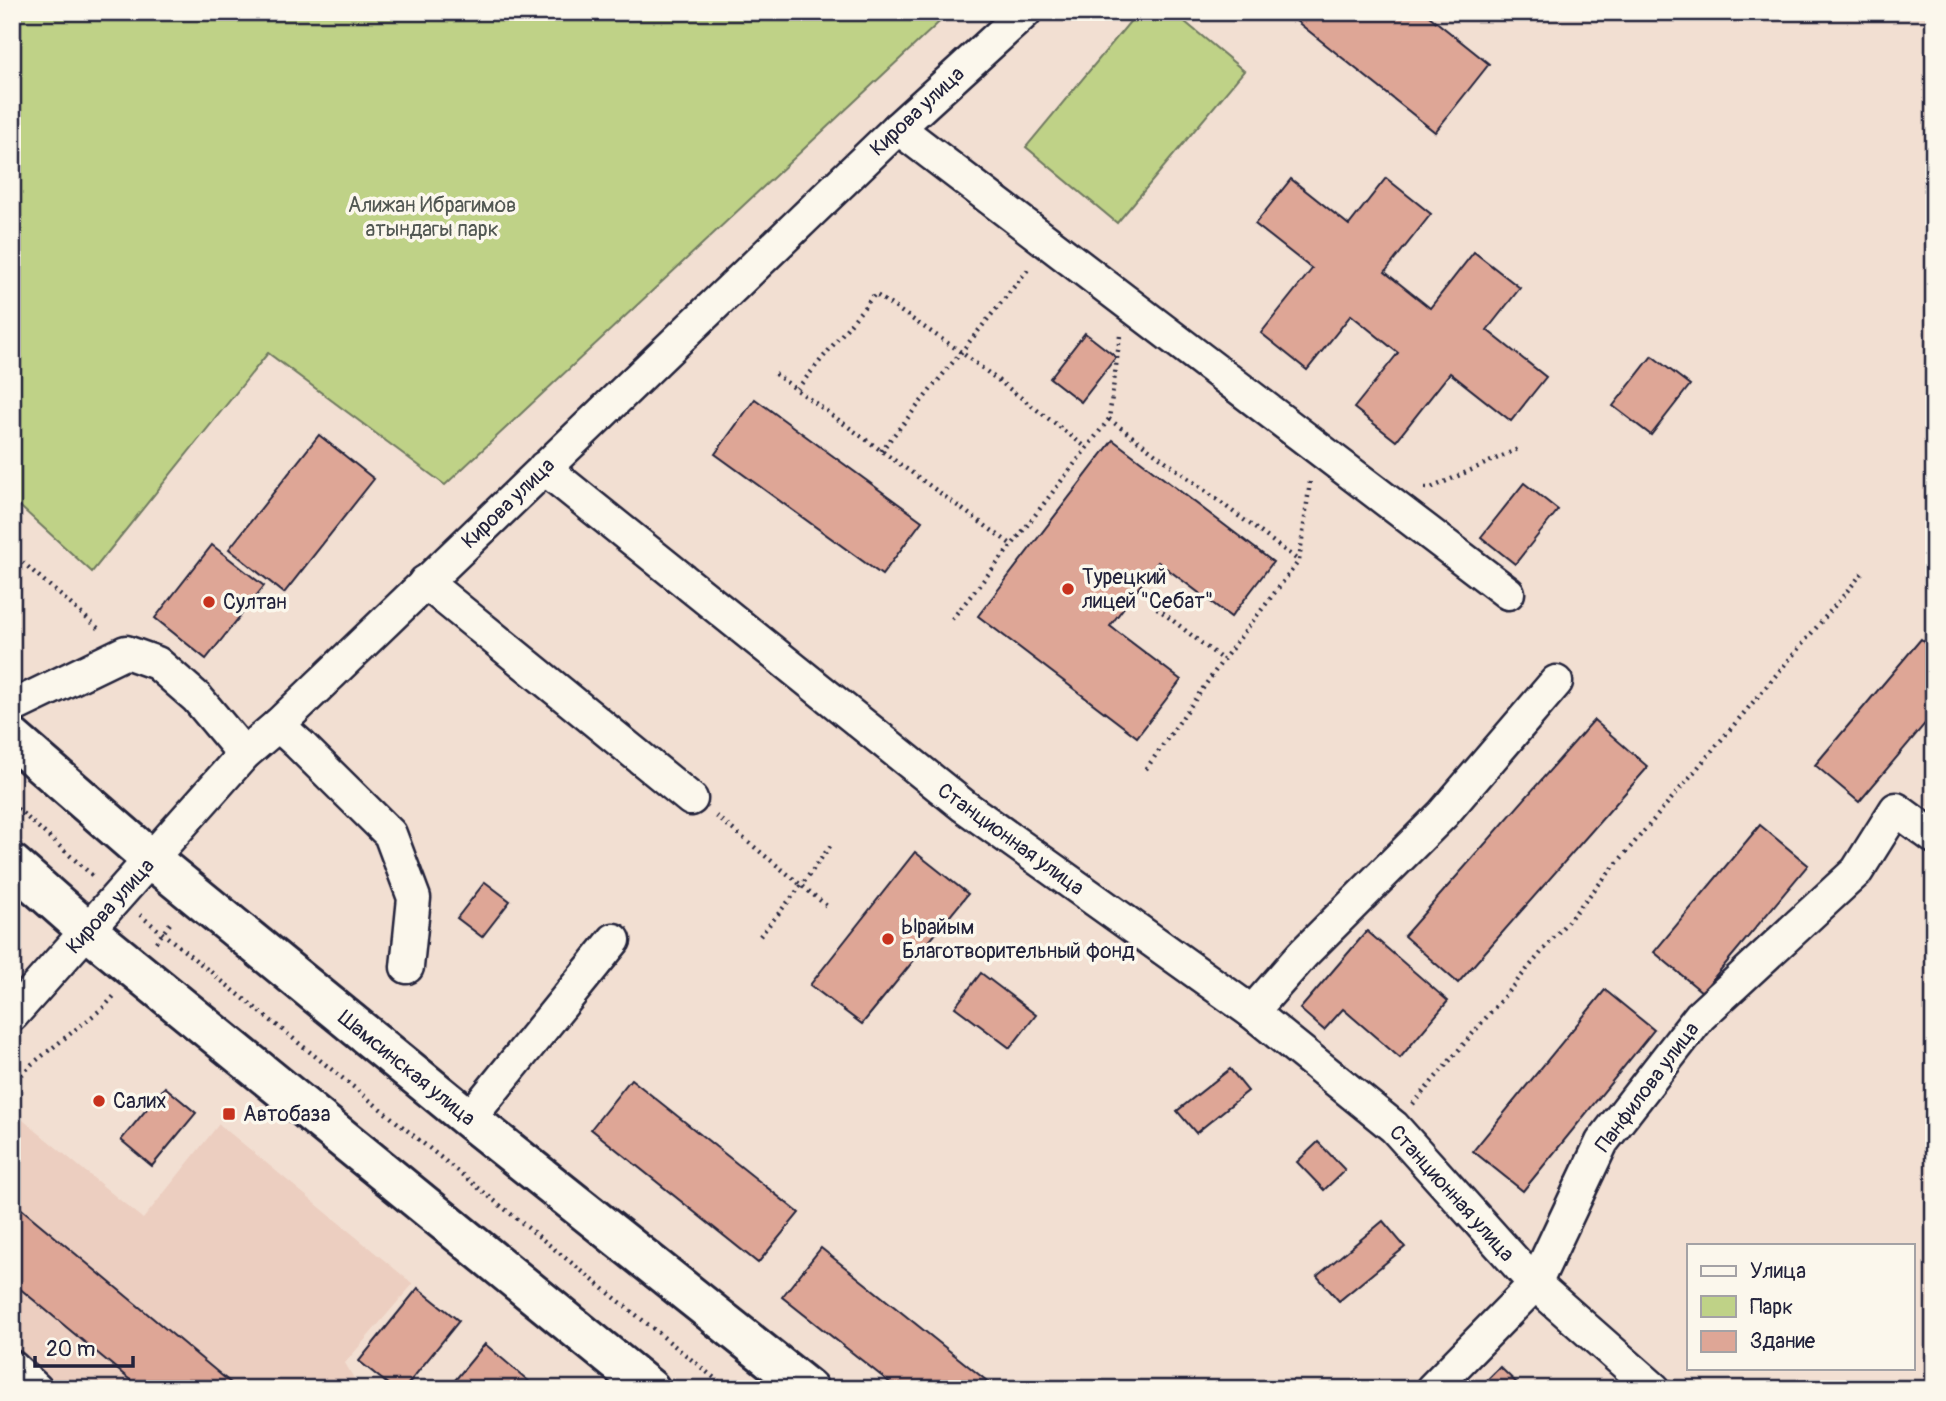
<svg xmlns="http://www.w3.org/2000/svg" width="1946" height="1401" viewBox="0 0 1946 1401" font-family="Pangolin,sans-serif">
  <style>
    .built { fill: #eccec0 }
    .green { fill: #bfd287; stroke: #707a61; stroke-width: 2 }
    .building { fill: #dea696; stroke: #22223b; stroke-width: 2 }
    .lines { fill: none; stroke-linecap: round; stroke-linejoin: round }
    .minor-casing { stroke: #22223b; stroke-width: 37 }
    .major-casing { stroke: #22223b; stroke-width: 44 }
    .path { stroke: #22223b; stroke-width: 4.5; stroke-dasharray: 2 5; stroke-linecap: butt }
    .minor { stroke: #fbf7ec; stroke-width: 32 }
    .major { stroke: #fbf7ec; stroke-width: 38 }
    .poi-dot { fill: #c8321e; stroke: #fbf7ec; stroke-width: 2.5 }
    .labels { text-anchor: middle; stroke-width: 7; stroke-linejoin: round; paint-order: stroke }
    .street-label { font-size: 21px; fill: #22223b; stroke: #fbf7ec }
    .park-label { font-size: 21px; fill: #515752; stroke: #fbf7ec }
    .poi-label { font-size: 21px; fill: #22223b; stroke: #fbf7ec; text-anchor: start }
  </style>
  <rect width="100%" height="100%" fill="#f2dfd2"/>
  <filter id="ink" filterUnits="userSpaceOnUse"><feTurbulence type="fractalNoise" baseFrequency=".0143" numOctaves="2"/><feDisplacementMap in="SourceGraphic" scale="14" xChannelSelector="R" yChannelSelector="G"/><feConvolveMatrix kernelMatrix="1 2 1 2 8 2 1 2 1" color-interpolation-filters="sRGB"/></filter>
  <g filter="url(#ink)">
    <polygon class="built" points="12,1111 143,1219 219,1124 413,1284 345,1363 360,1389 12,1389"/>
    <g class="green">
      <polygon points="12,12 950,12 445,485 268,353 92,572 12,499"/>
      <polygon points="1138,12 1173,12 1244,71 1117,223 1026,147"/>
    </g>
    <g class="building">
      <polygon points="1285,12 1424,12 1489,64 1435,132"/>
      <polygon points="1386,178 1431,214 1385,272 1430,308 1474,252 1520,288 1487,330 1546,377 1511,421 1450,373 1396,441 1354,408 1398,353 1351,315 1307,370 1261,333 1312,269 1255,224 1291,179 1349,225"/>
      <polygon points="1085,333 1116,357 1081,402 1050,378"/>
      <polygon points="1652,356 1690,385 1651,435 1613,406"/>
      <polygon points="755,399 922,521 882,575 715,454"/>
      <polygon points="319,435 374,479 284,593 229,549"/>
      <polygon points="1113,440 1273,562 1231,617 1158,562 1110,626 1181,680 1137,737 978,616"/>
      <polygon points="1524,483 1558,510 1515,564 1481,537"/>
      <polygon points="212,545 264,586 206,659 155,618"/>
      <polygon points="1921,639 1934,650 1934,713 1859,802 1815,765"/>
      <polygon points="1594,720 1648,767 1458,983 1404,936"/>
      <polygon points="1760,825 1808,865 1702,992 1654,952"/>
      <polygon points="915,852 968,894 862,1024 810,985"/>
      <polygon points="485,882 510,901 482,937 457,918"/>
      <polygon points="1367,931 1448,1001 1400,1058 1343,1009 1324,1030 1300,1009"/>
      <polygon points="981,973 1036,1015 1010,1048 955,1007"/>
      <polygon points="1605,990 1654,1030 1523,1191 1473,1151"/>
      <polygon points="1230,1069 1248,1091 1196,1133 1177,1111"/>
      <polygon points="631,1079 799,1213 758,1263 591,1129"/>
      <polygon points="165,1087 196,1113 152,1166 121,1140"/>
      <polygon points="1318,1142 1345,1170 1324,1190 1297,1162"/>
      <polygon points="12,1201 238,1389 141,1389 12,1282"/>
      <polygon points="1383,1221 1405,1247 1339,1301 1317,1276"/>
      <polygon points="821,1248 997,1389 898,1389 782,1297"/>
      <polygon points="418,1288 459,1321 404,1389 394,1389 359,1361"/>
      <polygon points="485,1344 538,1389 455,1389 451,1385"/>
      <polygon points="1500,1367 1523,1389 1478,1389"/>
    </g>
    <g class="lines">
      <defs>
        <g id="minor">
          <polyline points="898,128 1508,593"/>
          <polyline points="544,468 964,806 1252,1012 1394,1127 1535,1284 1654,1389"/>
          <polyline points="425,582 691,799"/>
          <polyline points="12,707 126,652 157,663 197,698 244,754"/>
          <polyline points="278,725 299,744 390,834 414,898 407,967"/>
          <polyline points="1252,1012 1303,954 1443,814 1556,682"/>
          <polyline points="12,1015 244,754 278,725 898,128 1025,12"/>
          <polyline points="469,1119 614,940"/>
          <polyline points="12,1367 36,1389"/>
          <polyline points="1432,1389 1535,1284 1602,1142 1700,1016 1857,871 1896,809 1934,837"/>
        </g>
        <g id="major">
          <polyline points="12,738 151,859 469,1119 808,1389"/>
          <polyline points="12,864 88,931 650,1389"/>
        </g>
      </defs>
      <use href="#minor" class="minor-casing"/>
      <use href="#major" class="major-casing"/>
      <g class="path">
        <polyline points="775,374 1012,545"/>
        <polyline points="797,389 875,294 961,352 1087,448"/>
        <polyline points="1109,419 1299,561"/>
        <polyline points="881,451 1030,267"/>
        <polyline points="1425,488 1431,488 1518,449"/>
        <polyline points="12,553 99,629"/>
        <polyline points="1157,608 1223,660"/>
        <polyline points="952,619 1012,545 1109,419 1120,336"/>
        <polyline points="1146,769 1223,660 1299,561 1310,482"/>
        <polyline points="12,804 93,876"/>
        <polyline points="716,816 827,906"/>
        <polyline points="140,915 728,1389"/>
        <polyline points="760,936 801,886 831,845"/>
        <polyline points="156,942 172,921"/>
        <polyline points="12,1085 32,1064 104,1007 114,996"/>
        <polyline points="1413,1104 1865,570"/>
      </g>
      <use href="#minor" class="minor"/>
      <use href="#major" class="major"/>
    </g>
  </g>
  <g class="poi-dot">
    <circle cx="1068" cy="589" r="7"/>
    <circle cx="209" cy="602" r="7"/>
    <circle cx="888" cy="939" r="7"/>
    <circle cx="99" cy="1101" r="7"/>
    <rect x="222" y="1107" width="14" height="14" rx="3.5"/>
  </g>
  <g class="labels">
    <g class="street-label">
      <text transform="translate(917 111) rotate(-43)" y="7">Кирова улица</text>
      <text transform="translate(508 503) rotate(-44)" y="7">Кирова улица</text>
      <text transform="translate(1011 839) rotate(36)" y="7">Станционная улица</text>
      <text transform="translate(110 906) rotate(-48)" y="7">Кирова улица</text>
      <text transform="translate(407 1068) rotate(39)" y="7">Шамсинская улица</text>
      <text transform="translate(1647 1087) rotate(-53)" y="7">Панфилова улица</text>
      <text transform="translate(1452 1193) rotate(48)" y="7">Станционная улица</text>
    </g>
    <g class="park-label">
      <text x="432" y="212">Алижан Ибрагимов<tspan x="432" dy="24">атындагы парк</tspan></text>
    </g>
    <g class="poi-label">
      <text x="1082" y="584">Турецкий<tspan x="1082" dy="24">лицей "Себат"</tspan></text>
      <text x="223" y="609">Султан</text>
      <text x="902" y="934">Ырайым<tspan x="902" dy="24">Благотворительный фонд</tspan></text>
      <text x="113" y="1108">Салих</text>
      <text x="243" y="1121">Автобаза</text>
    </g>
  </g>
  <rect width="1946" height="1401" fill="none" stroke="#fbf7ec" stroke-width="42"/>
  <rect x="21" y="21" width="1904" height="1359" fill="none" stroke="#22223b" stroke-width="2.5" filter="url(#ink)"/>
  <rect x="1687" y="1244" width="228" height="126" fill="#fbf7ec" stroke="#a4a2a5" stroke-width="2"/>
  <rect x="1701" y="1266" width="35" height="10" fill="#fbf7ec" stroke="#a4a2a5" stroke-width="2"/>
  <text x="1750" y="1278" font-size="21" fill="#22223b">Улица</text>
  <rect x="1701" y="1296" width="35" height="21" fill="#bfd287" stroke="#a4a2a5" stroke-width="2"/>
  <text x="1750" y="1314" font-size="21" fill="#22223b">Парк</text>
  <rect x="1701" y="1331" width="35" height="21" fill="#dea696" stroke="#a4a2a5" stroke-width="2"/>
  <text x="1750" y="1348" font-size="21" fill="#22223b">Здание</text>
  <path d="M35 1356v10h98v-10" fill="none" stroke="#22223b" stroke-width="3.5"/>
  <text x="46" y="1356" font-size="21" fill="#22223b" stroke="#fbf7ec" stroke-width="5" paint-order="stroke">20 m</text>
</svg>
